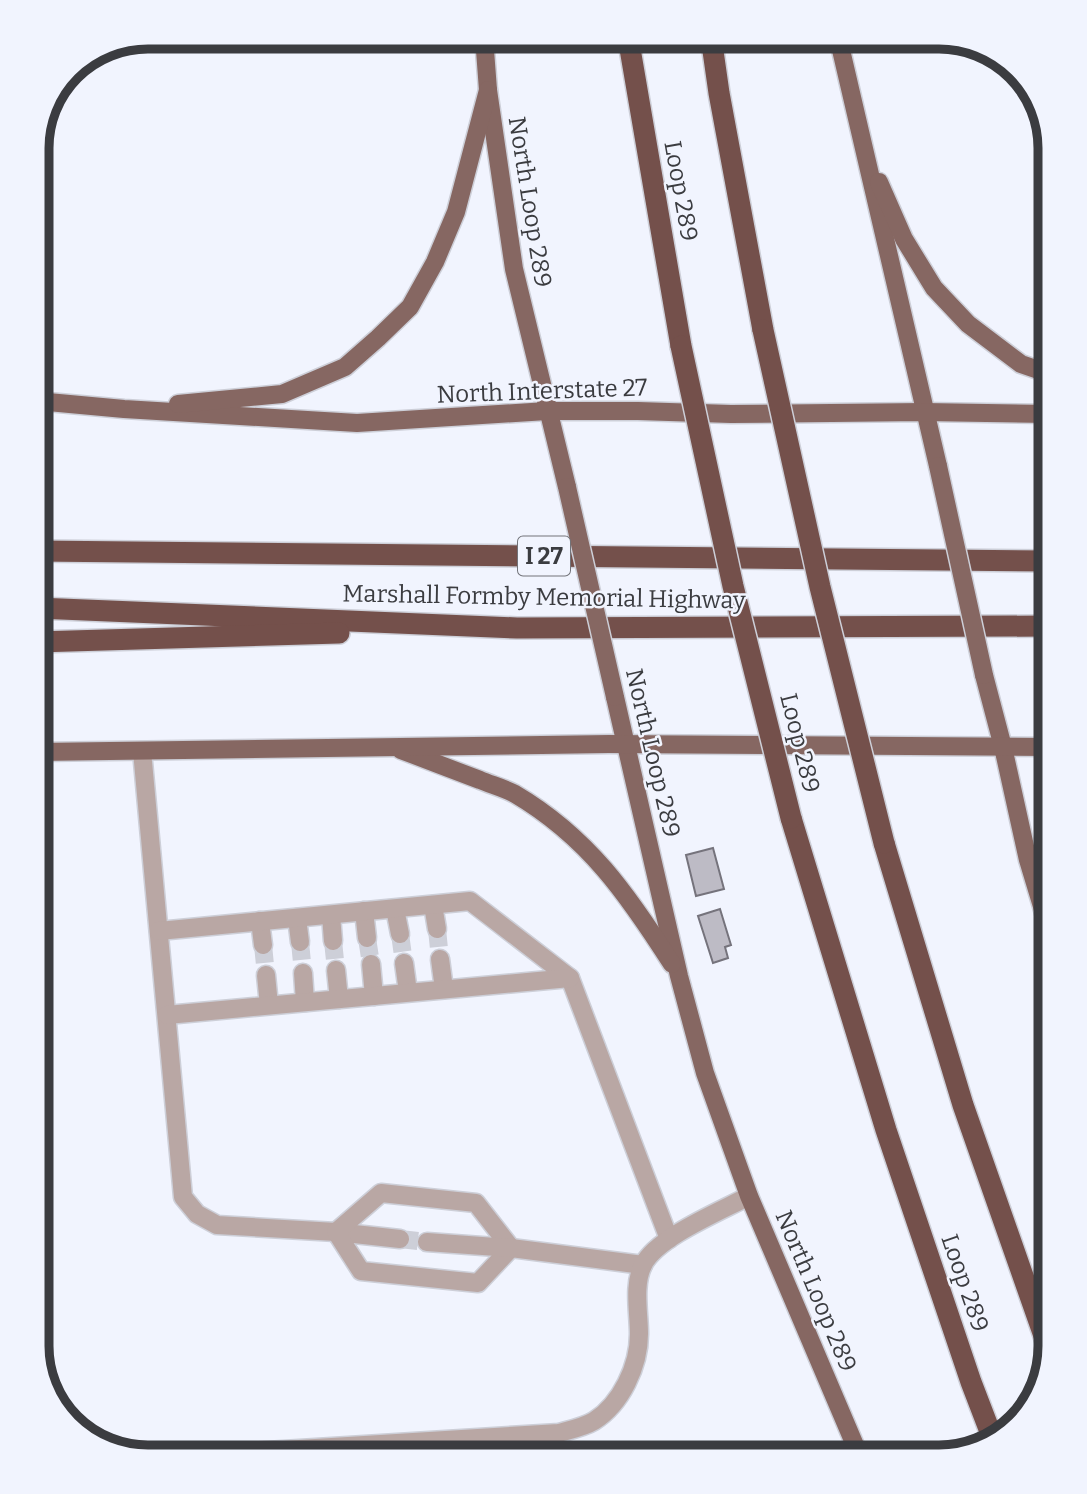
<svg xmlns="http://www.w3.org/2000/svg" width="1087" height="1494" viewBox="0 0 1087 1494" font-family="Bitter,serif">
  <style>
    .built { fill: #e5e9fa }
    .building { fill: #bdbbc5; stroke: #75737c; stroke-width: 2 }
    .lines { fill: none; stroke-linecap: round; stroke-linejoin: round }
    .minor-tunnel { stroke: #cdcfd8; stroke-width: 18; stroke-dasharray: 18 9; stroke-linecap: butt }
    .minor-casing { stroke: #cdcfd8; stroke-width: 21 }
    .major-casing { stroke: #cdcfd8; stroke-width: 21 }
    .highway-casing { stroke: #cdcfd8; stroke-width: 24 }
    .minor { stroke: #b9a7a4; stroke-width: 18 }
    .major { stroke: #866762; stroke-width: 18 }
    .highway { stroke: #74504b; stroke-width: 21 }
    .major-bridge-casing { stroke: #cdcfd8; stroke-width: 21; stroke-linecap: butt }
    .highway-bridge-casing { stroke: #cdcfd8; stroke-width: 24; stroke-linecap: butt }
    .major-bridge { stroke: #866762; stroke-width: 18 }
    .highway-bridge { stroke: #74504b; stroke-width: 21 }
    .labels { text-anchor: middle; stroke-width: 5; stroke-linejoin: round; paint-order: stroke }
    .shield { fill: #f1f4fe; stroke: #727379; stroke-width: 2 }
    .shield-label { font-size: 23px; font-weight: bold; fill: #3b3c40 }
    .street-label { font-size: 24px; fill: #3b3c40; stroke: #f1f4fe }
    .rim { fill: none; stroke: #3b3c40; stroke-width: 9 }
  </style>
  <rect width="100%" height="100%" fill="#f1f4fe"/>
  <polygon class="built" points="731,1448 732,1457 616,1457"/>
  <g class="building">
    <polygon points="713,848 724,889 696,896 686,855"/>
    <polygon points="720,909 731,945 725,947 728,958 713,963 698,916"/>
  </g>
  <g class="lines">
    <g class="minor-tunnel">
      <polyline points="437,929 440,959"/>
      <polyline points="400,934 404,963"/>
      <polyline points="367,938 371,964"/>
      <polyline points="333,941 336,970"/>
      <polyline points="300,942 303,973"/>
      <polyline points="263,945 266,975"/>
      <polyline points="400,1239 427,1242"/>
    </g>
    <defs>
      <g id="minor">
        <polyline points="142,751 183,1197 197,1214 217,1225 336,1232 400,1239"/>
        <polyline points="433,905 437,929"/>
        <polyline points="395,909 400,934"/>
        <polyline points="364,911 367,938"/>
        <polyline points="331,915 333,941"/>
        <polyline points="297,918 300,942"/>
        <polyline points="260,921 263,945"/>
        <polyline points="159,931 470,901 570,978 669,1239"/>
        <polyline points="440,959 444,989"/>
        <polyline points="404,963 408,992"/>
        <polyline points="371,964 374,996"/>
        <polyline points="336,970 339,999"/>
        <polyline points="303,973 305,1002"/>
        <polyline points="266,975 269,1005"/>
        <polyline points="167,1015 570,978"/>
        <polygon points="381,1193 476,1203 511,1248 478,1283 361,1271 336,1232"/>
        <polyline points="427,1242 511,1248 643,1265"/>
        <path d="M167,1457L559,1433C570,1430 584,1427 594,1421C621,1404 639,1366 639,1334C639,1313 633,1285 643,1265C657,1237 721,1211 749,1196"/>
      </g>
      <g id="major">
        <polyline points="484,37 488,90 514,269 567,487"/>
        <polyline points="838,37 938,466"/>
        <polyline points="879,182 904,239 934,288 968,324 1021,364 1050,374"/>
        <polyline points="37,401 124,409 357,423 547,411 638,411 731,414 924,412 1050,414"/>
        <polyline points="178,404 282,394 345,367 378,338 410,307 435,262 456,212 488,90"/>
        <polyline points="984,675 1003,747 1028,860 1050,933"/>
        <polyline points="615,697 679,976 705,1073 749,1196 860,1457"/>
        <path d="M401,750C427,760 454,770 480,780C492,785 504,788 515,794C588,837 628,895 672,964"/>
        <polyline points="37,752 609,744 1050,747"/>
      </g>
      <g id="highway">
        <polyline points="628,37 681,346"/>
        <polyline points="711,37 719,93 763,330"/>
        <polyline points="37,551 1050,561"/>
        <polyline points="37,608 517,628 1050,626"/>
        <polyline points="37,642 339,633"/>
        <polyline points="791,818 886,1130 971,1382 994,1442"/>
        <polyline points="884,843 963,1105 1049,1350"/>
      </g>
    </defs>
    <use href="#minor" class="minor-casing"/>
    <use href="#major" class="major-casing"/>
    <use href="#highway" class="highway-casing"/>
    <use href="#minor" class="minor"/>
    <use href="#major" class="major"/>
    <use href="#highway" class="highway"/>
    <defs>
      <g id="major-bridge">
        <polyline points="938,466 984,675"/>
        <polyline points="567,487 615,697"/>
      </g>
      <g id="highway-bridge">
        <polyline points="763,330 820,587 884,843"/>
        <polyline points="681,346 733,586 791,818"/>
      </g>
    </defs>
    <use href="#major-bridge" class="major-bridge-casing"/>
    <use href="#highway-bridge" class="highway-bridge-casing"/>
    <use href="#major-bridge" class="major-bridge"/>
    <use href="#highway-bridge" class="highway-bridge"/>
  </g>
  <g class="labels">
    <rect class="shield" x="518" y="536.5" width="52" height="39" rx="5"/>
    <g class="shield-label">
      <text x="544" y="564">I 27</text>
    </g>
    <g class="street-label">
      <text transform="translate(681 191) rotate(80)" y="8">Loop 289</text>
      <text transform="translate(530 202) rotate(81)" y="8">North Loop 289</text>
      <text transform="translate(542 391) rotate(-2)" y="8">North Interstate 27</text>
      <text transform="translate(544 597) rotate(1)" y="8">Marshall Formby Memorial Highway</text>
      <text transform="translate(800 743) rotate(76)" y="8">Loop 289</text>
      <text transform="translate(653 753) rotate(77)" y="8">North Loop 289</text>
      <text transform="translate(965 1283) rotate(71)" y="8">Loop 289</text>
      <text transform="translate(816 1291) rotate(67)" y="8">North Loop 289</text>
    </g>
  </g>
  <path d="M0 0H1087V1494H0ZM148 49H939A99 99 0 0 1 1038 148V1346A99 99 0 0 1 939 1445H148A99 99 0 0 1 49 1346V148A99 99 0 0 1 148 49Z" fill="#f1f4fe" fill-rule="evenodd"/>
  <path class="rim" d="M148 49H939A99 99 0 0 1 1038 148V1346A99 99 0 0 1 939 1445H148A99 99 0 0 1 49 1346V148A99 99 0 0 1 148 49Z"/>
</svg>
